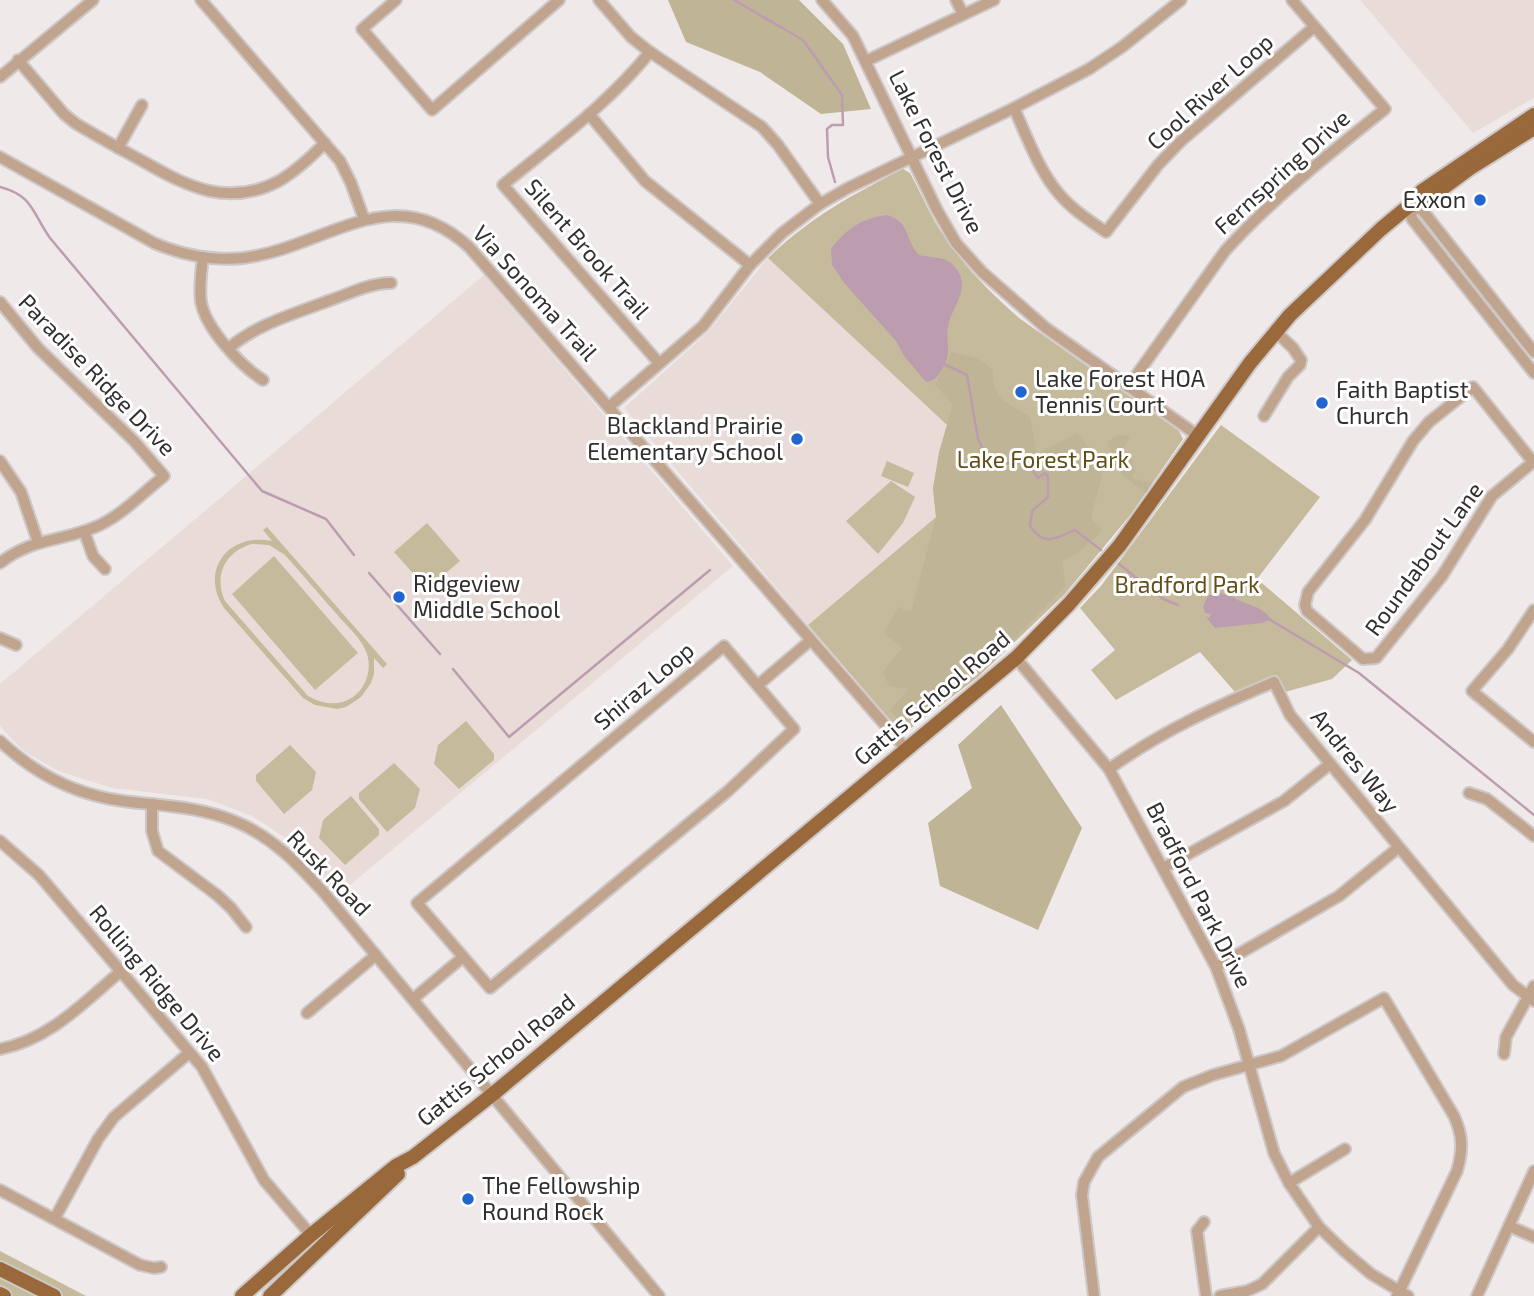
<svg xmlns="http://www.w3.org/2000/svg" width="1534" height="1296" viewBox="0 0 1534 1296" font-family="'Exo 2',sans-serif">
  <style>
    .built { fill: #e9dbd8 }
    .green { fill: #c6ba9c; fill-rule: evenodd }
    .forest { fill: #c0b496 }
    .water { fill: #bc9db0 }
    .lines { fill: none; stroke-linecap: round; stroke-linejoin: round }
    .stream { stroke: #bc9db0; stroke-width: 2.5 }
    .minor-casing { stroke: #cdc8c7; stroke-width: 14 }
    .major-casing { stroke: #cdc8c7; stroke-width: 18 }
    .minor { stroke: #c1a48d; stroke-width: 10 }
    .major { stroke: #99683b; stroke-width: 14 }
    .poi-dot { fill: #2265d1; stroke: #fff; stroke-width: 2.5 }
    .labels { text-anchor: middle; stroke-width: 6; stroke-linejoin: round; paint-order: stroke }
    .street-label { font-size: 23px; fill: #312f2e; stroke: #fff }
    .poi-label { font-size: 23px; fill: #312f2e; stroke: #fff; text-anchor: start }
    .park-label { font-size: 23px; fill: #614e19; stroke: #fff }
  </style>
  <rect width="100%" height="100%" fill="#efeae9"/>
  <g class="built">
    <polygon points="1360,0 1534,0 1534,98 1473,133"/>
    <polygon points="768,258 947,425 933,488 936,517 808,625 624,408 708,332"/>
    <polygon points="484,275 733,566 338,895 290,841 252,816 207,799 112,788 58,771 22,750 0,726 0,684"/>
  </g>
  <g class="green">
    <path d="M903,169L910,173C919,189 926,206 935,222C957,259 987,290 1019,318L1179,431L1183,439L1131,514L1064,595L978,677L907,731L898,729L808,625L936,517L933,488L947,425L768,258C808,219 853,194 903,169Z"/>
    <polygon points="1221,425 1320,497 1257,579 1352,660 1332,679 1285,692 1277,675 1235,692 1200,652 1116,700 1091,670 1115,650 1080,608 1101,586"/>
    <polygon points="887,461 914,473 908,487 881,476"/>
    <polygon points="891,481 915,497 903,523 878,554 846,521"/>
    <polygon points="427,523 460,561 427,589 394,552"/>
    <path d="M267,527L387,664L383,668L374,658V674L371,683L361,697L346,707L337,709L315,705L303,698L224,608C199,570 229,532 272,541L263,530ZM252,544L269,545L285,555C304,576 322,598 341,619C349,628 360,638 365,649C373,665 368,686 353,697C339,707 322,704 308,696L225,601C213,575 226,551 252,544Z"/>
    <polygon points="274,556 358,653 315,690 232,594"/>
    <polygon points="466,721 494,754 494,760 459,789 434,764 438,745"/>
    <polygon points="290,745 316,772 312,790 284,814 256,781 256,775"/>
    <polygon points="394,763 420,789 415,808 387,832 359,799 359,793"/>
    <polygon points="351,796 379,829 379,835 345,865 319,838 323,820"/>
    <polygon points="0,1251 86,1296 0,1296"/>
  </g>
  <g class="forest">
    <polygon points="668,0 799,0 843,44 871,109 821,114 760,72 686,42"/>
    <path d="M952,352L977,358L993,369C991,399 1007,402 1030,417L1037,453L1077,433L1104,466L1091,519L1103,530L1080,551L1062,562L1066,586L1013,640L961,682L938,688L926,707L903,724L890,711L908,689L889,686L883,672L902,648L884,633L898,607L911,612L936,517L933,488L939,452L953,404L935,385Z"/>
    <polygon points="1119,435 1131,436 1121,450 1130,453 1135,471 1131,478 1152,483 1146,493 1123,476 1107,442"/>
    <polygon points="1001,705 1082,828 1038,930 940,886 928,823 972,788 958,745"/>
  </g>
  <g class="water">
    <path d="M887,215C911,222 904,239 919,255C931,258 946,256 954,266C972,286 955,303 949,322C943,343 956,351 939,374C935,379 933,381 926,382L904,356L896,341L845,284L832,265L831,249C846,229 862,218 887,215Z"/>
    <path d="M1218,593C1227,593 1232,597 1240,601C1252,606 1262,607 1270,618L1263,623L1215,628L1206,617L1209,618L1211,614L1205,613L1203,606L1208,596Z"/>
  </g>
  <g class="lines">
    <g class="stream">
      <polyline points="734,0 803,40 842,95 843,125 832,125 827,129 828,157 835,182"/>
      <path d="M0,187C34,196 32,213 50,238L262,491L326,519L354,555"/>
      <path d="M944,364L967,375L978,439L986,455L1007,463H1028L1038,478L1045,473L1048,476V497L1032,511L1030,526C1045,547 1054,539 1075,530L1101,550"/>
      <polyline points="1119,564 1163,599 1178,605"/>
      <polyline points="369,573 440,654"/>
      <polyline points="1267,618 1359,673 1534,815"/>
      <polyline points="453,669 509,737 710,570"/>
    </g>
    <defs>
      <g id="minor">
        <polyline points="201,0 340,161 351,183 364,219"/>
        <polyline points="396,0 362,29 432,110 559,0"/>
        <polyline points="599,0 631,37 650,52 762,127 778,145 820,204"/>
        <polyline points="822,0 853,36 937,210 956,243 982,272 1046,328 1197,435"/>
        <polyline points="956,0 963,14"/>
        <path d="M650,52C608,104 554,143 503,185L659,363"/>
        <path d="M18,60L64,114L75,123C98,137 122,150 146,163C190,188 229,207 279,181C296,171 311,157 325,143"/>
        <polyline points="866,61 994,0"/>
        <polyline points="0,77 93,0"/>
        <path d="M1014,108C1027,137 1039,171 1060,195C1073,210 1090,221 1106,232L1158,165L1181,141L1314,27"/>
        <polyline points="589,114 645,181 750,265"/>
        <polyline points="118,148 142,105"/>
        <path d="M0,157L154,243C182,255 213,261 243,258C326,248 391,176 469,247L906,749"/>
        <polyline points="1410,205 1412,219 1534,373"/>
        <polyline points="1410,205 1423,211 1534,352"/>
        <path d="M203,257C201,272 199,288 201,302C206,329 241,366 263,380"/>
        <path d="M0,302L38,348L134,441L164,476C144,492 123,514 100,525C64,542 35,536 0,563"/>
        <path d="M229,348C257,324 294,314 328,301C349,294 369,283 391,283"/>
        <path d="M1128,387L1225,251C1273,198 1329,154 1385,109L1292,0"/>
        <polyline points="609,407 703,326 750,265 782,233 820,204 848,188 1014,108 1089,69 1122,47 1181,0"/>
        <polyline points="1264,416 1288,377 1300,365 1301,360 1293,348 1276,332"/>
        <polyline points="0,461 21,492 38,542"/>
        <polyline points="1534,461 1533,462 1492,496 1442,576 1376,658 1363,659 1307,611 1305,605 1308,592 1365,520 1413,441 1429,422 1473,387 1533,462 1534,463"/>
        <polyline points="84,531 93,556 105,569"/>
        <polyline points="1534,610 1508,649 1472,691 1534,742"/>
        <polyline points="0,638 16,645"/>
        <polygon points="724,646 794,729 728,791 490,988 417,903"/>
        <polyline points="1016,658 1109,769 1216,967 1239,1029 1274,1153 1289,1183 1319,1227 1344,1251 1371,1274 1408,1296"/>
        <polyline points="758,685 811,640"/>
        <path d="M0,741C34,773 76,795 123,801C161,806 198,806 234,821C272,836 298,864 325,894L659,1296"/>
        <path d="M1109,769C1160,732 1217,706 1274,682L1290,715L1513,985L1534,1001"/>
        <polyline points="1469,793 1487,799 1534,836"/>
        <polyline points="152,804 152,831 158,851 217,895 231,908 246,927"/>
        <polyline points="0,841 39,875 202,1067 264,1180 311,1235"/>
        <polyline points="1163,868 1284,801 1330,764"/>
        <polyline points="1216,967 1339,896 1398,848"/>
        <polyline points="413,999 463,957"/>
        <polyline points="307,1013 376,955"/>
        <path d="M0,1049C49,1040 83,1003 120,972"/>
        <polyline points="1504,1054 1506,1037 1534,986"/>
        <polyline points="1289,1183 1345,1149"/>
        <polyline points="0,1190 140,1265 154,1268 161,1267"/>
        <polyline points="55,1218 98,1139 114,1117 189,1053"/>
        <polyline points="1204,1222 1197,1231 1206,1296"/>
        <polyline points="1509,1226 1534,1237"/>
        <path d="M1094,1296L1082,1195L1084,1182L1098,1157L1183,1087L1213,1075L1281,1056L1384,998L1454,1116C1463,1136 1463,1150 1457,1171L1397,1296"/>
        <polyline points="1220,1296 1247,1291 1262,1284 1319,1227"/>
        <polyline points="1477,1296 1534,1171"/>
      </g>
      <g id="major">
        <polyline points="1412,205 1428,199 1470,168 1534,128"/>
        <polyline points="0,1269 54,1296"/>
        <polyline points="0,1294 4,1296"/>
        <polyline points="242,1296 311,1235 396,1166 413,1157 493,1094 1016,658 1069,604 1120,545 1250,363 1290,315 1381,229 1410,205 1422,191 1534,115"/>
        <polyline points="270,1296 398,1174"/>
      </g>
    </defs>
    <use href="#minor" class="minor-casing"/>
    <use href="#major" class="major-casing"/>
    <use href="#minor" class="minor"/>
    <use href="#major" class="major"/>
  </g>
  <g class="poi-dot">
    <circle cx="1480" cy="200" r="7"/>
    <circle cx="1021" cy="392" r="7"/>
    <circle cx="1322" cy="403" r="7"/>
    <circle cx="797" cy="439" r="7"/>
    <circle cx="399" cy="597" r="7"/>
    <circle cx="468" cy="1199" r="7"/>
  </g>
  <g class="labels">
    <g class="street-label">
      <text transform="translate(1210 92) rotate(-42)" y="8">Cool River Loop</text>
      <text transform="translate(936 152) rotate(63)" y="8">Lake Forest Drive</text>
      <text transform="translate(1282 172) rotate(-42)" y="8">Fernspring Drive</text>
      <text transform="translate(587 249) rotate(49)" y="8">Silent Brook Trail</text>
      <text transform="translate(535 293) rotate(48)" y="8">Via Sonoma Trail</text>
      <text transform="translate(97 375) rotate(46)" y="8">Paradise Ridge Drive</text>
      <text transform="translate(1424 559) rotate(-54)" y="8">Roundabout Lane</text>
      <text transform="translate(644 686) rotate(-40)" y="8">Shiraz Loop</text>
      <text transform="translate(932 698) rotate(-40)" y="8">Gattis School Road</text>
      <text transform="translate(1355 761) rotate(51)" y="8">Andres Way</text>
      <text transform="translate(329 873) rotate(46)" y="8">Rusk Road</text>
      <text transform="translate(1199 895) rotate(63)" y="8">Bradford Park Drive</text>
      <text transform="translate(157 983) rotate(50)" y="8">Rolling Ridge Drive</text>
      <text transform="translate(496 1060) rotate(-39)" y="8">Gattis School Road</text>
    </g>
    <g class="poi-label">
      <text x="1466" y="208" text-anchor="end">Exxon</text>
      <text x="1035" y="387">Lake Forest HOA<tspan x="1035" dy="26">Tennis Court</tspan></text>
      <text x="1336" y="398">Faith Baptist<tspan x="1336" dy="26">Church</tspan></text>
      <text x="783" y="434" text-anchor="end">Blackland Prairie<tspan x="783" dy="26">Elementary School</tspan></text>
      <text x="413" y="592">Ridgeview<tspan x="413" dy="26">Middle School</tspan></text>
      <text x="482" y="1194">The Fellowship<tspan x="482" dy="26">Round Rock</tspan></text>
    </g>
    <g class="park-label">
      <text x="1043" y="468">Lake Forest Park</text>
      <text x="1187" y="593">Bradford Park</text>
    </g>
  </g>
</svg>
